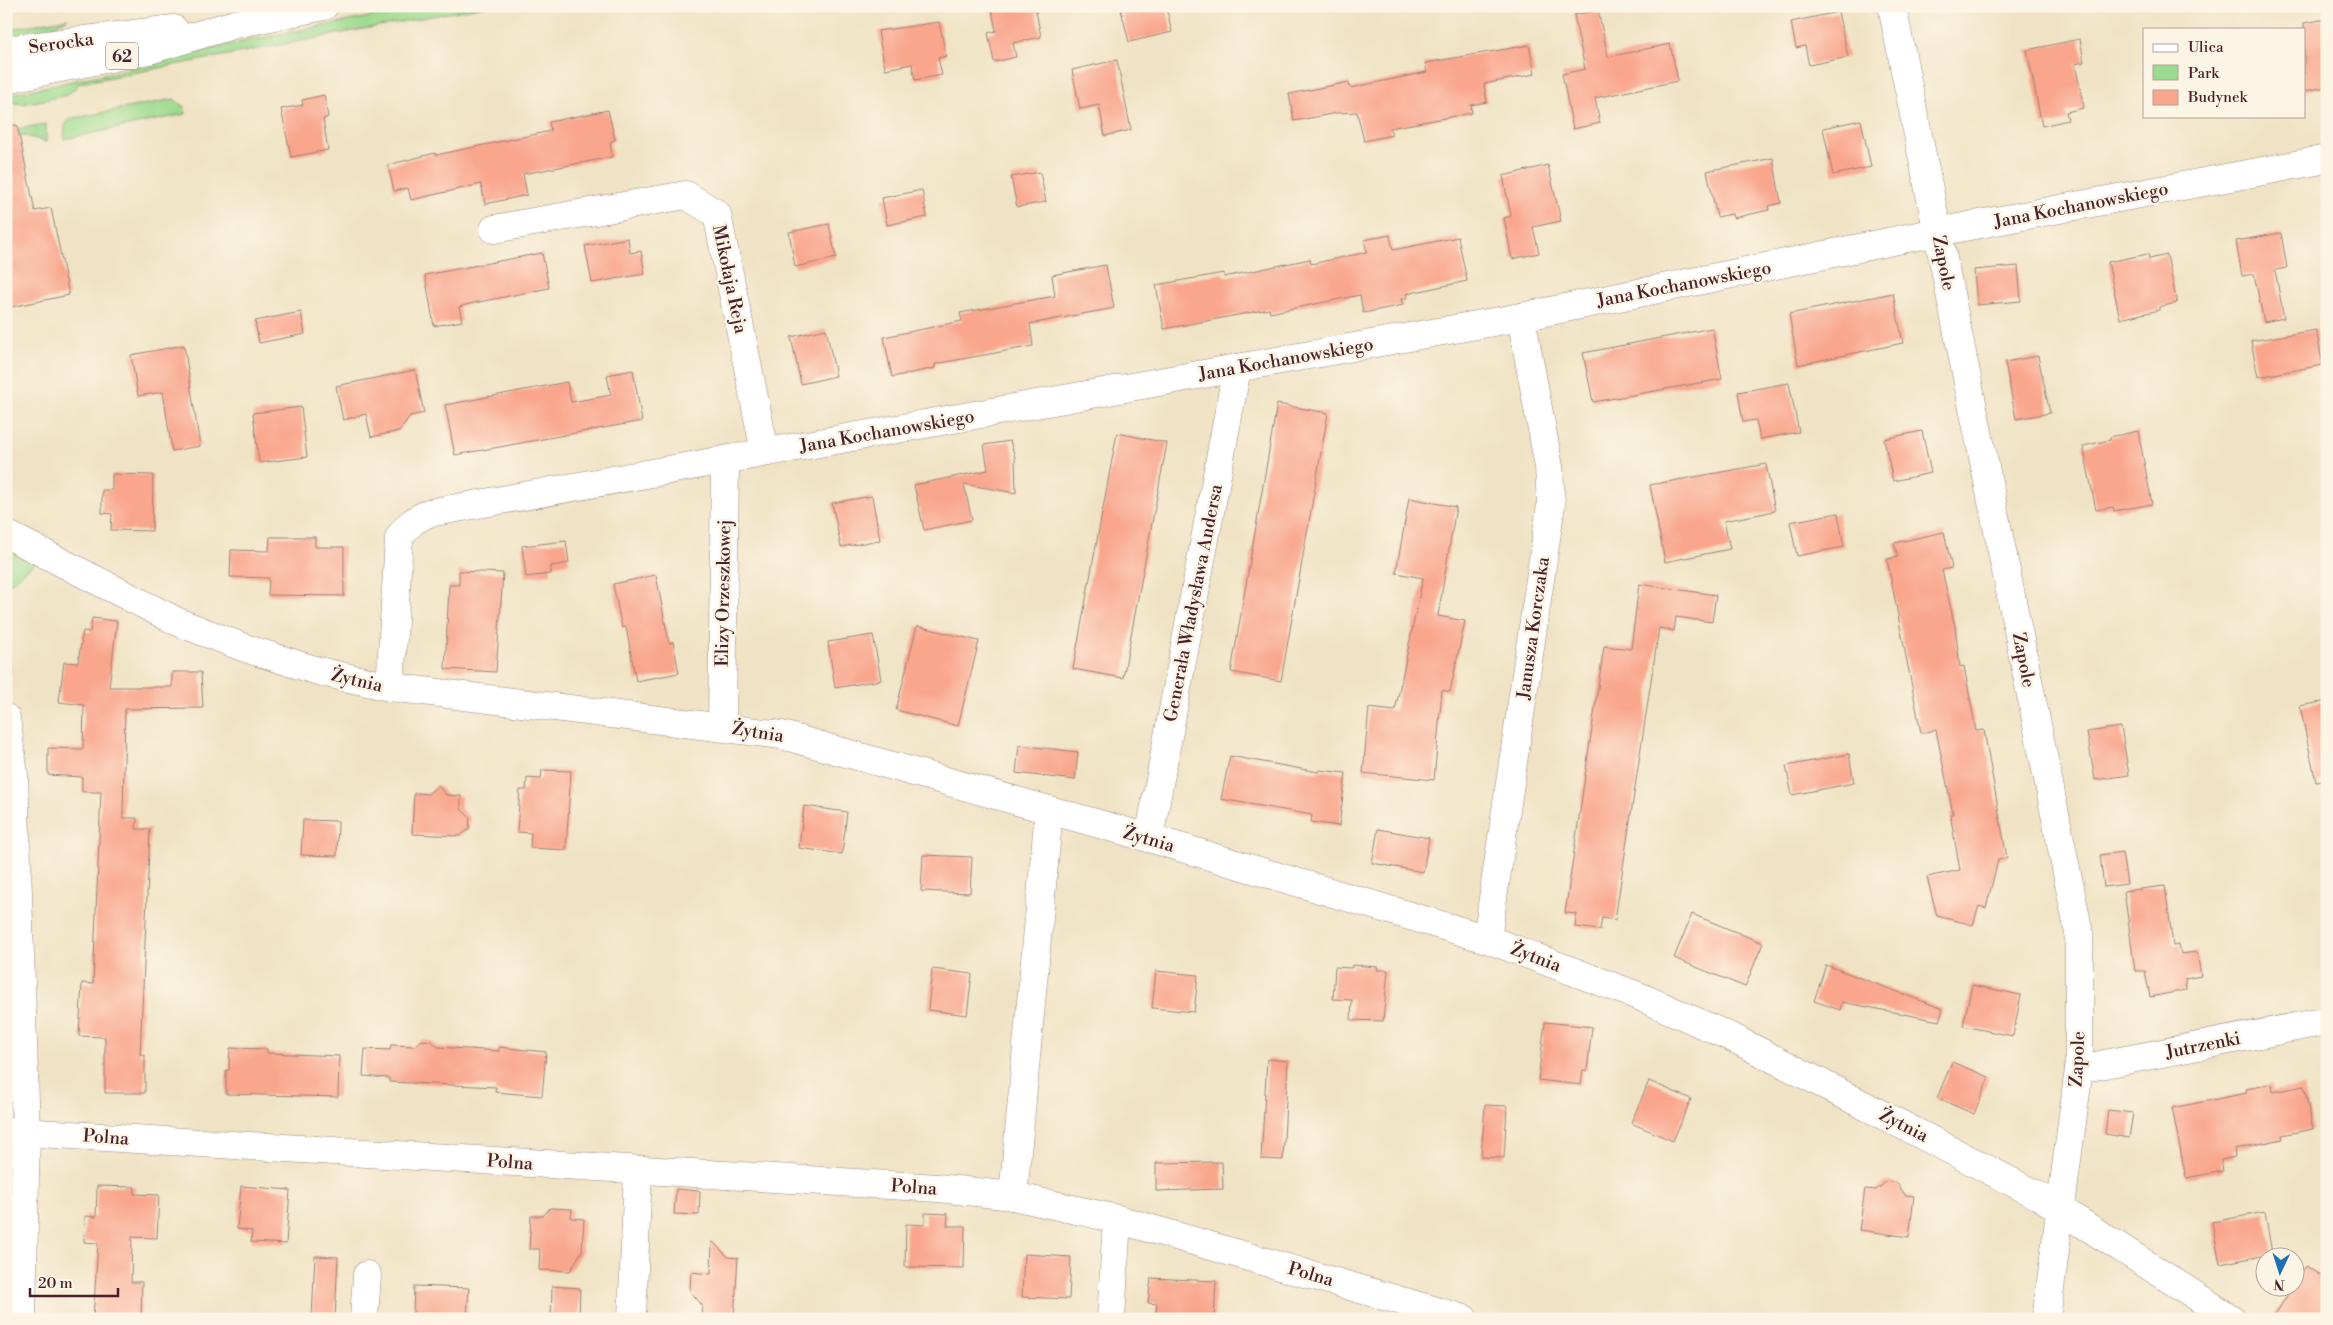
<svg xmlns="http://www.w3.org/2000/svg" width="2333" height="1325" viewBox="0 0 2333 1325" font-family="'Libre Bodoni',serif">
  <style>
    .green { fill: #9cda8e; stroke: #737c5c }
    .building { fill: #f9a68c }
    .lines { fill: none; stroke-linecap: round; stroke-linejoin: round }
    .street-casing { stroke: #9d8178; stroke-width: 29 }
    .secondary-casing { stroke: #9d8178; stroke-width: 29 }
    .primary-casing { stroke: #9d8178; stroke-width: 29 }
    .street { stroke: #fff; stroke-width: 28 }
    .secondary { stroke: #fff; stroke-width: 28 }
    .primary { stroke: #fff; stroke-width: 28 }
    .labels { text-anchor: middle; stroke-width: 5; stroke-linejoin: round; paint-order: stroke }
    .shield { fill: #fcf5e5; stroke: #7f5f63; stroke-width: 1 }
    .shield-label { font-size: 16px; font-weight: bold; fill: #4a1f2b }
    .street-label { font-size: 18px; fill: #4a1f2b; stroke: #fcf5e5 }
  </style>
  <rect width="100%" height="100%" fill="#fcf5e5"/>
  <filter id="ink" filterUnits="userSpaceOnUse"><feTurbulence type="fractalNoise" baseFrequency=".02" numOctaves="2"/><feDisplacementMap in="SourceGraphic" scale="10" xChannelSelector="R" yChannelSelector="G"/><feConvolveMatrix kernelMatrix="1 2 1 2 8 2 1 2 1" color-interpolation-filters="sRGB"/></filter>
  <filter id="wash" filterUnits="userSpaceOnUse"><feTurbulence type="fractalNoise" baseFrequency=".0096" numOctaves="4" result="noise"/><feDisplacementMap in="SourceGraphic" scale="20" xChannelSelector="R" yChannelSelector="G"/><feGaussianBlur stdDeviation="1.12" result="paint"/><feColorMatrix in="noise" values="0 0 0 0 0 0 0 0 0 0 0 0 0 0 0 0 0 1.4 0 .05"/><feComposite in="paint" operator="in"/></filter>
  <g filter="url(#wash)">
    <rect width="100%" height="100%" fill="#f0e3c5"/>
    <g class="green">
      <polygon points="426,6 485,6 80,83 68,95 23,104 15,103 6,98 7,95 128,69 250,40"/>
      <polygon points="68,18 37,36 6,39 6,30"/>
      <polygon points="174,99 184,107 186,114 64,139 65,126 69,119"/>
      <polygon points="46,124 46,142 23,135 6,138 6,131"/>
      <polygon points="6,546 36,562 7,586 10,673 6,674"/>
      <polygon points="6,862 13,1103 6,1111"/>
      <polygon points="6,1148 15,1156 12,1319 6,1319"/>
    </g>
    <g id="blocks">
      <g class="building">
        <polygon points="1012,6 1035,6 1041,37 1013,43 1016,57 994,62 988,33 996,31 992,10"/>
        <polygon points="1120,6 1166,6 1172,32 1129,42"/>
        <polygon points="1598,10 1608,57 1670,44 1678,81 1595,98 1600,123 1573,129 1562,74 1585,69 1574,15"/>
        <polygon points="1838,12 1848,57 1809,65 1805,46 1796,48 1791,22"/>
        <polygon points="2327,19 2327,87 2304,91 2304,23"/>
        <polygon points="939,22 946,56 938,58 942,75 915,80 912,64 885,69 878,31"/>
        <polygon points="2080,39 2084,62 2075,64 2084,108 2066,112 2068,120 2042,126 2027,50"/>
        <polygon points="1529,45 1535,74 1484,84 1487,102 1471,105 1472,113 1390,128 1392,135 1364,141 1357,112 1337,113 1294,121 1289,94 1349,82 1350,88 1427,72 1425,63"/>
        <polygon points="1117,60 1131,130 1105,136 1099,105 1080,109 1072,70"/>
        <polygon points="324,95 328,117 323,119 328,150 291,157 281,109 303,105 302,100"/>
        <polygon points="608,110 615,140 610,142 612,157 523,174 527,195 485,204 481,184 411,200 408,188 394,191 388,165 435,153 436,155 551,131 549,122"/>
        <polygon points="1861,120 1871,167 1833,175 1823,128"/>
        <polygon points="17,125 35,211 51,208 69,295 6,308 6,126"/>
        <polygon points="1773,158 1781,203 1768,206 1769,210 1733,218 1732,214 1717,217 1707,171"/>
        <polygon points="1548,165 1561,221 1533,227 1539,253 1512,259 1504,218 1511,216 1503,176"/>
        <polygon points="1040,172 1046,202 1017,207 1011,177"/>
        <polygon points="922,190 927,217 887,225 882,198"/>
        <polygon points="829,224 836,258 795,267 789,232"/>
        <polygon points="2281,233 2287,268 2275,270 2284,318 2264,322 2254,274 2242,276 2236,241"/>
        <polygon points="1390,235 1393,250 1458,237 1467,281 1406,294 1407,298 1401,299 1403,305 1363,313 1360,295 1270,313 1269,309 1164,329 1156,285 1224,273 1224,277 1310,259 1311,264 1367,252 1364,240"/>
        <polygon points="628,238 630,253 641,251 645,274 592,283 585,246"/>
        <polygon points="542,253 549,288 469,304 459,307 462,321 434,326 425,275"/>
        <polygon points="2148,254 2149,259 2167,255 2177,303 2159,307 2159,310 2120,319 2108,262"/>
        <polygon points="1106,265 1114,308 1030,324 1033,346 935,364 935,368 892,377 884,337 962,321 960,313 1055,296 1052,275"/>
        <polygon points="2018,266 2021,301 1977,305 1974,270"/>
        <polygon points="1893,293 1903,343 1798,365 1789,314"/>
        <polygon points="301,312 305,334 259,343 255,321"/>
        <polygon points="1712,328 1722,379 1593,402 1583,353"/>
        <polygon points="826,329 836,376 801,384 791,337"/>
        <polygon points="2316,330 2323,365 2258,377 2251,341"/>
        <polygon points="184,345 200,446 172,451 163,392 138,396 131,355"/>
        <polygon points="2038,356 2050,413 2016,419 2005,362"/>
        <polygon points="415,370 424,413 410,416 399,431 371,437 366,414 343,420 336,386"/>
        <polygon points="633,370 642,421 455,455 445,405 567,382 571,402 611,395 607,375"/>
        <polygon points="1789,383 1799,432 1760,439 1756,420 1743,422 1738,392"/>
        <polygon points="1277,404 1328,413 1281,681 1231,672"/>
        <polygon points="301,407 307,457 259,463 253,413"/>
        <polygon points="1922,431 1931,473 1893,481 1884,439"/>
        <polygon points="2138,431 2152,504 2114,511 2113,507 2096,510 2083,446 2110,440 2110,437"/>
        <polygon points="1117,433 1167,443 1123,678 1073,669"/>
        <polygon points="1010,441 1015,457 1016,493 964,484 972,520 924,530 914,485 988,470 984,445"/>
        <polygon points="1766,464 1775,511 1724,521 1730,549 1665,562 1650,485"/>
        <polygon points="112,474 153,475 152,531 111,530 112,514 102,513 102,490 112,490"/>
        <polygon points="872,496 880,540 841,547 832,503"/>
        <polygon points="1409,498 1456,507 1438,616 1465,621 1450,692 1442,690 1434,780 1363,773 1369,708 1395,711 1423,578 1396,573"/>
        <polygon points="1838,513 1844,547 1797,556 1790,522"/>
        <polygon points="1944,532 1952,568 1942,570 1955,627 1960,667 1964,666 1976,731 1984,730 2007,858 1998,860 1986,908 1979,906 1973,925 1937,916 1927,877 1960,870 1950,814 1953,814 1936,730 1921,733 1887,559 1898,557 1894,543"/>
        <polygon points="270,537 315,537 315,547 344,547 344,596 268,595 269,578 230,577 231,550 269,551"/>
        <polygon points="566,541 569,563 551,566 551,574 526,577 522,546"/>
        <polygon points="459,571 503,573 496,672 445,669 449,585 459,585"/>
        <polygon points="656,575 669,643 673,642 679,673 636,681 626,627 622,628 613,584"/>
        <polygon points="1639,584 1716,595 1712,622 1676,617 1674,631 1659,628 1615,920 1602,918 1600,930 1575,927 1577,914 1565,913 1604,646 1631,649"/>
        <polygon points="92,618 117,621 109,687 172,687 172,672 201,672 203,708 125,709 123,818 137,818 136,829 150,829 140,1055 145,1055 145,1093 105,1093 105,1037 79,1036 82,983 93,984 101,792 82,792 82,777 48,775 48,748 83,749 84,705 59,702 64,662 78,663 83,631 90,632"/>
        <polygon points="917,626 979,641 958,726 896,710"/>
        <polygon points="873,635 881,680 835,688 828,642"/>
        <polygon points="2327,701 2327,781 2316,782 2300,706"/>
        <polygon points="2121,727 2129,775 2095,780 2087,732"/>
        <polygon points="1019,745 1078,752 1075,780 1016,773"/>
        <polygon points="1849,754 1854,783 1792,795 1786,766"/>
        <polygon points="1230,756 1318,772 1319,770 1346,773 1339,826 1311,822 1312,815 1221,799"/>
        <polygon points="542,770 571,771 566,850 530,848 531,833 517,832 520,790 526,790 527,778 541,779"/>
        <polygon points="438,785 446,795 461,796 461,809 470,818 469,829 460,836 412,834 414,793 428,794"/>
        <polygon points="804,806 847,812 842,854 799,848"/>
        <polygon points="303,820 338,821 337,856 301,855"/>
        <polygon points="1378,829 1429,838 1423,872 1372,863"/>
        <polygon points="2122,852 2127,884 2104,887 2100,855"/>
        <polygon points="923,855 972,857 970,893 921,891"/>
        <polygon points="2165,886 2173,945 2179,944 2181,954 2197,952 2201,976 2185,979 2186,990 2150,997 2145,971 2135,971 2124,891"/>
        <polygon points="1692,914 1763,943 1745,987 1674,958"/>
        <polygon points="1352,965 1378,967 1377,970 1388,970 1383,1021 1351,1020 1352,1000 1333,999 1335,967 1352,968"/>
        <polygon points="1826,965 1943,1009 1939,1021 1842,1002 1840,1010 1814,1001"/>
        <polygon points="932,969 972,974 967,1015 928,1010"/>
        <polygon points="1156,971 1198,975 1194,1012 1152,1008"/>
        <polygon points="1972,985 2021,995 2013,1036 1963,1026"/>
        <polygon points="1545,1022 1592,1027 1587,1071 1583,1070 1581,1085 1538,1080"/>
        <polygon points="422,1040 431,1041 438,1047 499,1051 499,1047 546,1052 542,1096 495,1092 496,1087 389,1082 389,1078 363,1076 365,1049 390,1050 391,1045 415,1046"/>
        <polygon points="230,1048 267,1049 267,1053 339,1056 338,1097 226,1094 226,1070 229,1070"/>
        <polygon points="1267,1059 1288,1061 1283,1160 1261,1159"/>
        <polygon points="1952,1062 1989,1077 1974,1114 1937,1098"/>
        <polygon points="1649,1081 1691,1099 1673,1141 1631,1123"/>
        <polygon points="2272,1084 2273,1092 2304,1086 2313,1129 2282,1135 2283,1139 2234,1149 2235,1157 2221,1160 2223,1171 2186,1178 2172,1108 2247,1093 2246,1089"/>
        <polygon points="1485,1105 1507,1106 1504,1158 1481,1157"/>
        <polygon points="2108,1110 2133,1113 2129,1138 2105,1134"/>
        <polygon points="1222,1162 1223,1189 1156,1191 1156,1163"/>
        <polygon points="1887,1181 1897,1183 1905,1195 1914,1196 1909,1237 1859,1230 1865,1189 1876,1190"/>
        <polygon points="97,1186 135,1187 134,1194 159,1195 157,1238 132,1237 131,1282 142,1282 141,1319 93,1319 98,1243 84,1242 85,1216 96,1217"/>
        <polygon points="241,1186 290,1190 286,1244 251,1242 252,1231 237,1229"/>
        <polygon points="676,1189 700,1191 699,1215 674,1214"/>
        <polygon points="550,1208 572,1209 571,1218 584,1219 582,1251 570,1271 539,1270 540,1249 529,1249 531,1216 543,1216"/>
        <polygon points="2265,1212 2272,1254 2220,1264 2212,1222"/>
        <polygon points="925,1213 948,1214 947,1226 965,1226 964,1268 905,1267 906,1224 925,1225"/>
        <polygon points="712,1241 728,1257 738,1258 734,1319 701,1319 702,1305 690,1291 691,1272 711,1274"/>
        <polygon points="1024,1254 1071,1257 1069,1299 1022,1297"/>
        <polygon points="315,1256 338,1257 335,1318 312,1317"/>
        <polygon points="2306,1266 2327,1280 2327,1319 2272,1319 2292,1288 2296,1288 2296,1283"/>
        <polygon points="1151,1278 1216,1281 1214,1319 1155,1319 1157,1304 1148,1303"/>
        <polygon points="414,1286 469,1288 467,1316 465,1319 415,1319 415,1315 413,1314"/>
        <polygon points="552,1286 580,1288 579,1319 551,1319"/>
      </g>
    </g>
  </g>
  <g filter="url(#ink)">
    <use href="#blocks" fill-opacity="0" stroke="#9d8178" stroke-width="1"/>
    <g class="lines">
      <defs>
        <g id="street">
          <polyline points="494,229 686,195 717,214 765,452"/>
          <polyline points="6,534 178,622 245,648 318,671 390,687 782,735 1149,838 1487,939 1641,997 1733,1038 1821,1083 2041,1197 2232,1319"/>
          <path d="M390,687L399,538C407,525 415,519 429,513L1521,317L1937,232L2327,159"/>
          <polyline points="6,718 14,775 26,1132 22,1319"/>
          <polyline points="722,727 725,460"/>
          <polyline points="1149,838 1237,368"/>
          <polyline points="1487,939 1551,505 1549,467 1521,317"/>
          <polyline points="2079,1069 2327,1021"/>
          <polyline points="6,1131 938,1188 1013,1196 1117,1219 1464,1319"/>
          <polyline points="1013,1196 1049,811"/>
          <polyline points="364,1319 367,1275"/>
          <polyline points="632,1319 638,1170"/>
          <polyline points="1111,1319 1117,1219"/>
        </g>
        <polyline id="secondary" points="1892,6 2079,933 2079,1069 2046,1319"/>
        <g id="primary">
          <polyline points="6,50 174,29"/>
          <polyline points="6,79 149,50 235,24 324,6"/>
        </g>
      </defs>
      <use href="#street" class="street-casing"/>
      <use href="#secondary" class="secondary-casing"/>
      <use href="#primary" class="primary-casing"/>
      <use href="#street" class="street"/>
      <use href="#secondary" class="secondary"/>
      <use href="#primary" class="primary"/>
    </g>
  </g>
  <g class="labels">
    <rect class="shield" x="106" y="42.5" width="32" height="27" rx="4"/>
    <g class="shield-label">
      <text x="122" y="62">62</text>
    </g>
    <g class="street-label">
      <text transform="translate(61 43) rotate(-8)" y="6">Serocka</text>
      <text transform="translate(2081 205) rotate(-11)" y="6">Jana Kochanowskiego</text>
      <text transform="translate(1944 263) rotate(79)" y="6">Zapole</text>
      <text transform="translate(730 279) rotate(78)" y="6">Mikołaja Reja</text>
      <text transform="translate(1684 284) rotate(-11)" y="6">Jana Kochanowskiego</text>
      <text transform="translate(1286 359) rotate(-10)" y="6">Jana Kochanowskiego</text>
      <text transform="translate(887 431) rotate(-10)" y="6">Jana Kochanowskiego</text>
      <text transform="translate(723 593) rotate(-89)" y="6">Elizy Orzeszkowej</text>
      <text transform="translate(1193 603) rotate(-79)" y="6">Generała Władysława Andersa</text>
      <text transform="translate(1533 628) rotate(-82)" y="6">Janusza Korczaka</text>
      <text transform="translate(2024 660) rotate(79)" y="6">Zapole</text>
      <text transform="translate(357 680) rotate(13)" y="6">Żytnia</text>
      <text transform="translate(758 732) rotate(9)" y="6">Żytnia</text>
      <text transform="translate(1149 839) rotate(16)" y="6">Żytnia</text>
      <text transform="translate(1536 957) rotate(21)" y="6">Żytnia</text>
      <text transform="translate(2203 1045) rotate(-11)" y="6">Jutrzenki</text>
      <text transform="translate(2077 1059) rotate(-87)" y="6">Zapole</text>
      <text transform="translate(1904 1125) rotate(27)" y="6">Żytnia</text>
      <text transform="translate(106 1137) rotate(4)" y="6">Polna</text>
      <text transform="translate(510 1162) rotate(4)" y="6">Polna</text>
      <text transform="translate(914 1187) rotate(4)" y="6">Polna</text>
      <text transform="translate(1311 1274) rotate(16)" y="6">Polna</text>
    </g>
  </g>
  <rect width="2333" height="1325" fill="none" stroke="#fcf5e5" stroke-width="25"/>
  <rect x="2143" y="28" width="162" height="90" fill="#fcf5e5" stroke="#b59f9b"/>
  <rect x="2153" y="44" width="25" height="8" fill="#ffffff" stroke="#b59f9b"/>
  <text x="2188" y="52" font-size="15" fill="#4a1f2b">Ulica</text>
  <rect x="2153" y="65" width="25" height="15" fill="#9cda8e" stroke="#b59f9b"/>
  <text x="2188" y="78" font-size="15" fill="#4a1f2b">Park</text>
  <rect x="2153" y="90" width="25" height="15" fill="#f9a68c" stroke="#b59f9b"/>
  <text x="2188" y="102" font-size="15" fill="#4a1f2b">Budynek</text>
  <g transform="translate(2280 1272) rotate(184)"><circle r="24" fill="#fcf5e5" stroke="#b59f9b"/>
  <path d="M0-4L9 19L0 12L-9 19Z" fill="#1f6fb2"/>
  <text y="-8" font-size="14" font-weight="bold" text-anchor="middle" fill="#4a1f2b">N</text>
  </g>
  <path d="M30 1288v8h88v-8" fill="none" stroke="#4a1f2b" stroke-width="2.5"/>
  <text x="38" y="1288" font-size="15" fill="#4a1f2b" stroke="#fcf5e5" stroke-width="4" paint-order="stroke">20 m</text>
</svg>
